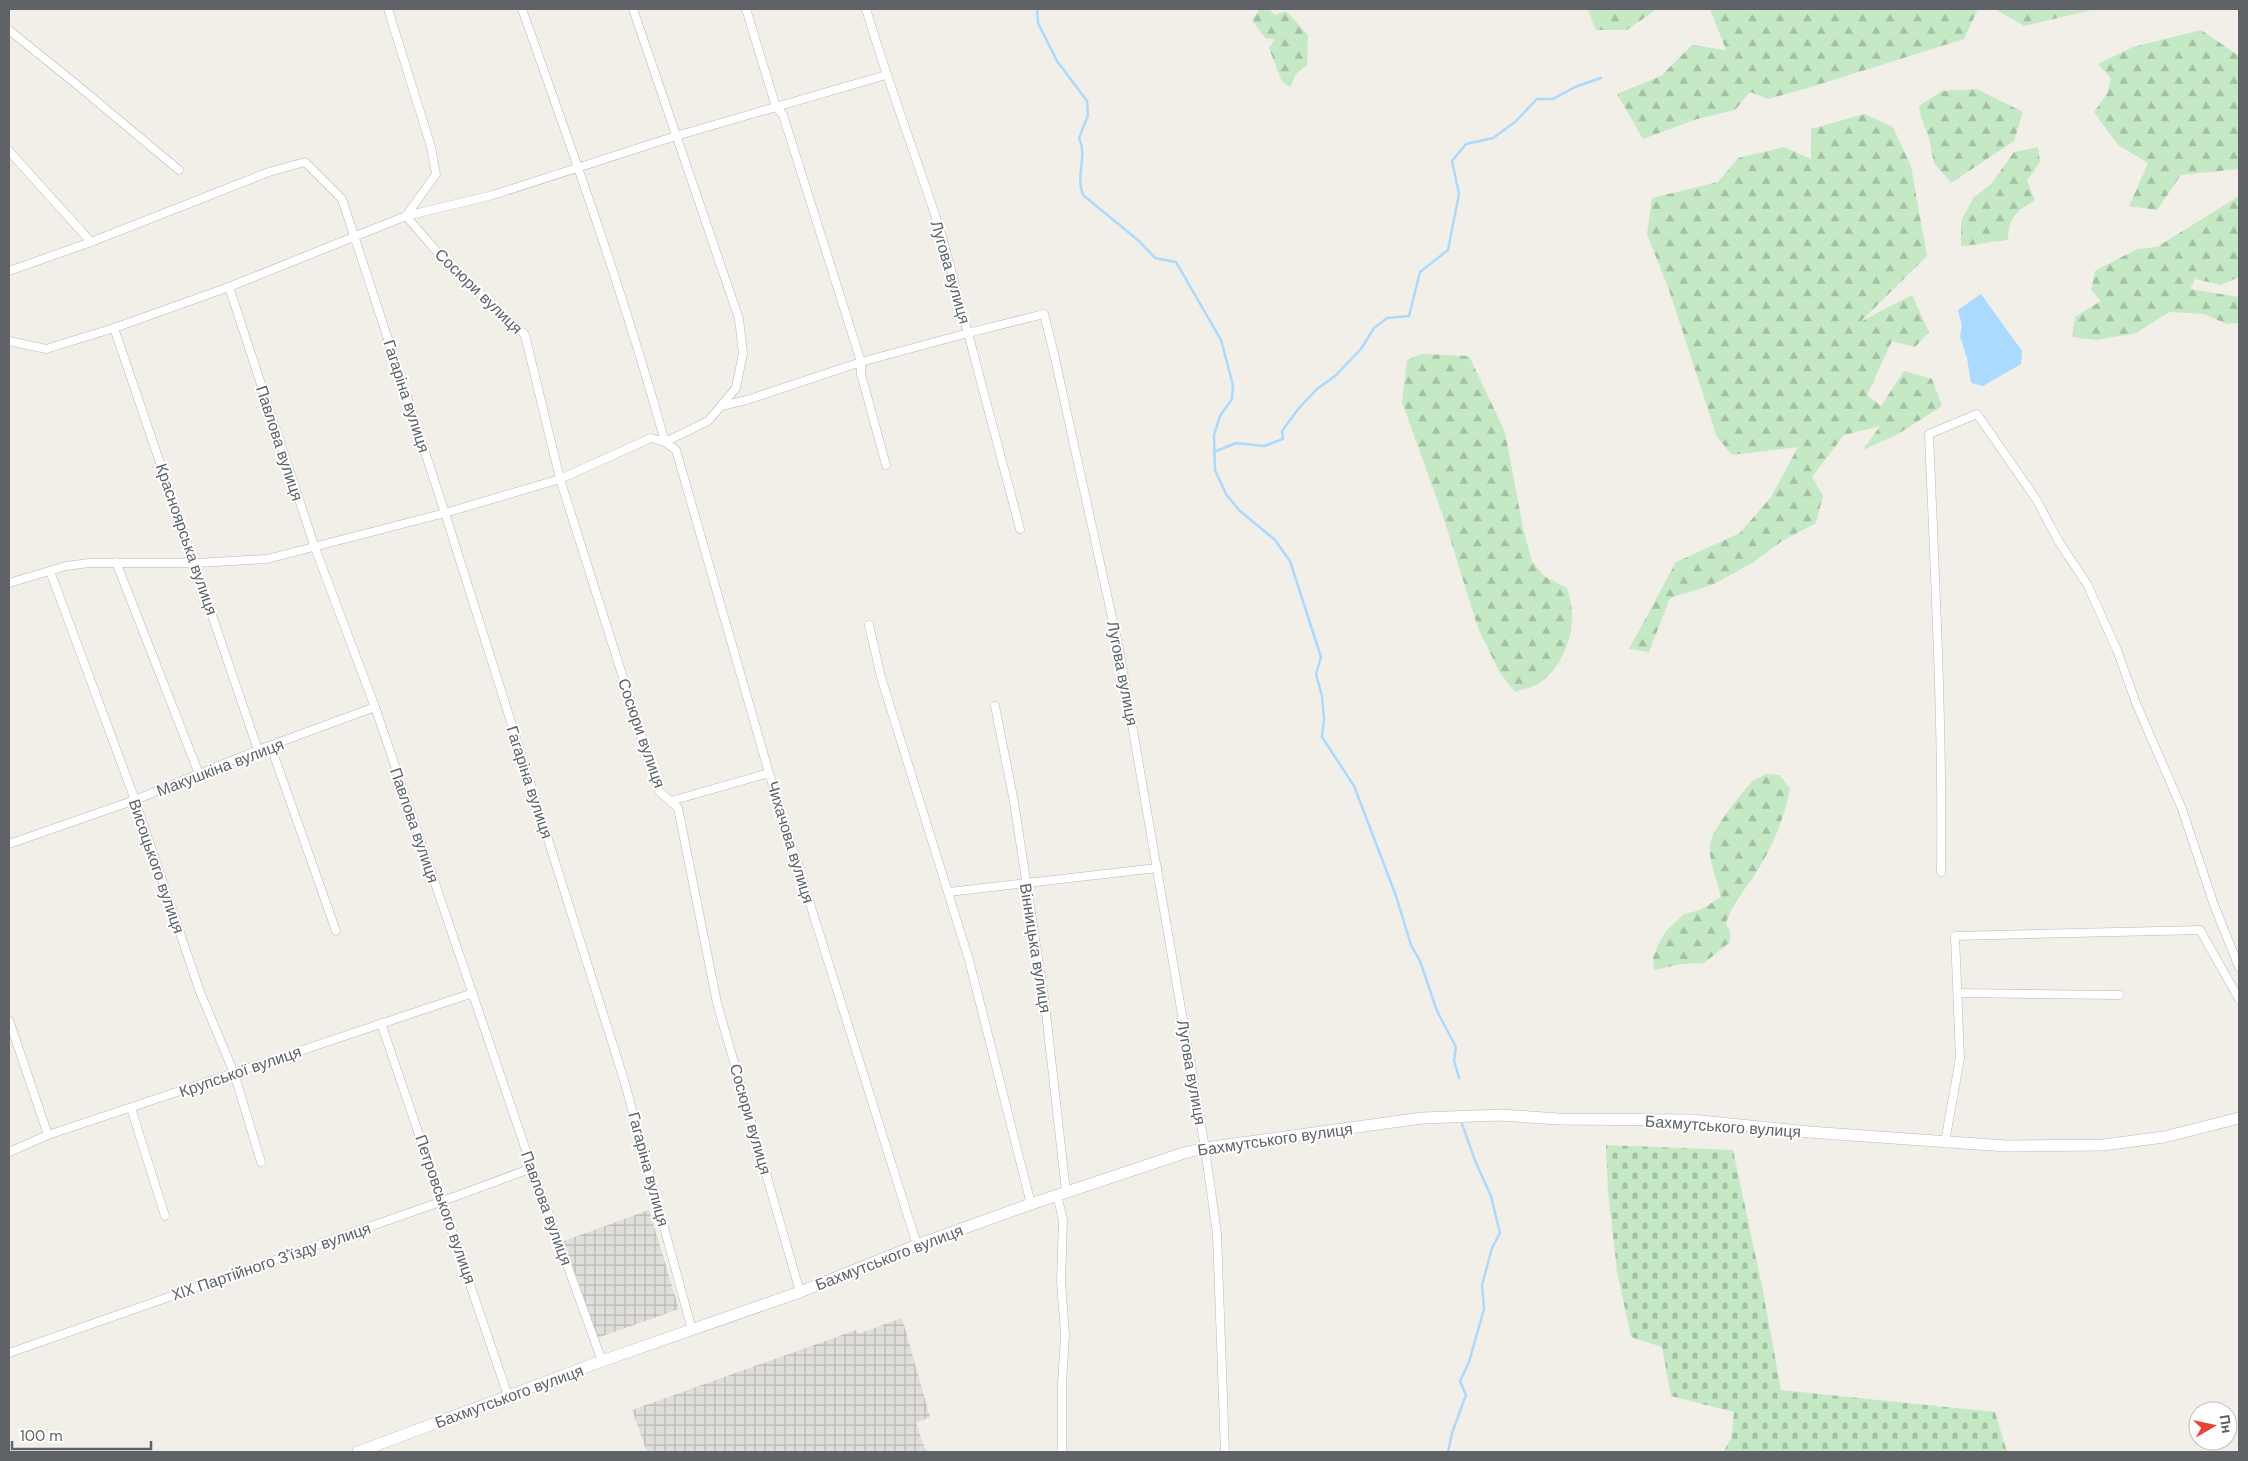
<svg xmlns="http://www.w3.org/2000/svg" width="2248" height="1461" viewBox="0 0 2248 1461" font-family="'DM Sans',sans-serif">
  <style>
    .industrial { fill: url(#industrial-grid) }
    .forest { fill: url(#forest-firs) }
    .cemetery { fill: url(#cemetery-stones) }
    .water { fill: #aadaff }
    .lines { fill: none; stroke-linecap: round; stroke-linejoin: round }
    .stream { stroke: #aadaff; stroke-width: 2.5 }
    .street-casing { stroke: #b5b8bc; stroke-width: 9 }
    .secondary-casing { stroke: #b6babf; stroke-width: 12 }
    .street { stroke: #fff; stroke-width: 8 }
    .secondary { stroke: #fff; stroke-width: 11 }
    .labels { text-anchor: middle; stroke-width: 4; stroke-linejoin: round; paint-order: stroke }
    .street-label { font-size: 16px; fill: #5f6368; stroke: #fff }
  </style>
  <defs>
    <pattern id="industrial-grid" width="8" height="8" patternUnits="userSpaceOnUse" patternTransform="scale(1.25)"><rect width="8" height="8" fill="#e0deda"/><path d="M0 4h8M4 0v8" fill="none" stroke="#b9b8b5"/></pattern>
    <pattern id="forest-firs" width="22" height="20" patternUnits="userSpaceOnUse" patternTransform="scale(1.25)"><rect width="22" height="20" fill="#c5e8c5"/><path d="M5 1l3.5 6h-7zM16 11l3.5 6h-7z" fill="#a3c0a4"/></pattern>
    <pattern id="cemetery-stones" width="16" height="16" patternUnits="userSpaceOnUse" patternTransform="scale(1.25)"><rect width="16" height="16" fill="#c5e8c5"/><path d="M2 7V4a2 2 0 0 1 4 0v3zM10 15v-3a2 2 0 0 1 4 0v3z" fill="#a3c0a4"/></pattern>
  </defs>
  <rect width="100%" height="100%" fill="#f1efe8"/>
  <g class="industrial">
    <polygon points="649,1210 679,1309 597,1338 564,1241"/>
    <polygon points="902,1318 930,1417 916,1423 926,1452 647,1452 632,1410 856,1330 858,1334"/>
  </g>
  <g class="forest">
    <polygon points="1260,9 1269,9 1275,15 1286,11 1308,35 1307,65 1296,74 1290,87 1282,82 1269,48 1275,39 1265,38 1252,20"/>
    <polygon points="1587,9 1657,9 1627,30 1596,30"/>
    <polygon points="1710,9 1978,9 1964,39 1811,87 1768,99 1750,92 1735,110 1697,119 1643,139 1617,94 1661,76 1692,45 1726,50"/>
    <polygon points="1995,9 2096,9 2024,26"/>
    <polygon points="2201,30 2239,56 2239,169 2181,175 2157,210 2129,206 2148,163 2118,145 2094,112 2107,94 2111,78 2098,64 2133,47"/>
    <polygon points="1977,89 2023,112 2014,141 1951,183 1934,163 1929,138 1921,117 1919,106 1942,91"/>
    <polygon points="1864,114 1893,127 1911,166 1927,256 1860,322 1912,295 1929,332 1915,347 1892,341 1867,395 1881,406 1904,371 1932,379 1942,406 1898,434 1863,450 1880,426 1844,435 1812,477 1823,496 1816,523 1782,541 1752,563 1712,585 1670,598 1649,652 1629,649 1676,562 1740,533 1771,497 1798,447 1732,455 1717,437 1669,290 1647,234 1652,198 1718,182 1738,158 1784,147 1811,159 1811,129"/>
    <path d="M2038,147L2040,162L2027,181L2035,200C2015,213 2009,216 2008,240C1991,241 1978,245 1961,246V221L1973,198L1991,184L2014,152Z"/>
    <polygon points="2239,196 2239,277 2221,285 2195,279 2190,289 2239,297 2239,323 2227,324 2204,314 2169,312 2136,333 2097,340 2072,337 2075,317 2101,301 2091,290 2095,271 2137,249 2157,247"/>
    <path d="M1422,354L1469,356L1505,432L1523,528L1532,561L1544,576L1567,588C1569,596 1572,605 1572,614C1573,638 1561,668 1541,682C1534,687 1523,689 1515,692L1500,673L1478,628L1444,519L1402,402L1407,360Z"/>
    <path d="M1767,774L1780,775L1790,789C1784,820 1771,850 1754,876C1743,892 1732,905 1726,923L1731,934L1729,943L1704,963L1681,964L1654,970L1653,958L1658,945L1666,931L1684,914L1700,910L1721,897C1718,881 1708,861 1710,844C1712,830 1742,791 1753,781C1757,778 1763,776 1767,774Z"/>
  </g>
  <polygon class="cemetery" points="1606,1145 1733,1150 1762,1286 1781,1390 1995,1412 2007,1452 1723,1452 1731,1439 1734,1412 1671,1396 1662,1347 1631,1337 1617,1271 1608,1191"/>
  <polygon class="water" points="1981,294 2022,351 2021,364 1983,386 1971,383 1967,358 1960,336 1962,326 1958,310"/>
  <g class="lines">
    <g class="stream">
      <path d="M1037,9L1038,23L1057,61L1087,101L1088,115L1079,138C1088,157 1075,175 1083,195L1139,241L1155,258L1176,262L1221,340L1233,385L1232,399L1220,416L1214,435L1215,470L1226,494L1239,510L1275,540L1290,561L1321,657L1316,674L1322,696L1324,719L1322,737L1354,786L1396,896L1411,945L1420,961L1437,1011L1456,1047L1454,1060L1459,1078"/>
      <polyline points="1214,452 1236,443 1264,446 1283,439 1282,431 1299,408 1317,389 1335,376 1361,349 1374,328 1387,318 1409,316 1420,272 1448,250 1459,194 1452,161 1466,144 1493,138 1515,122 1537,99 1553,99 1575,87 1601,78"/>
      <polyline points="1448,1452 1452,1433 1466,1395 1460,1381 1469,1362 1484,1309 1482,1285 1492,1248 1500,1233 1491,1196 1476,1163 1462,1124"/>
    </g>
    <defs>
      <g id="street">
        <polyline points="388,9 431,147 436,174 406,216 445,261 525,335 560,479 659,791 678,808 717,1003 800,1292"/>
        <path d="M522,9C573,152 624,295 665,442L676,450L769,773L917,1245"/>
        <polyline points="633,9 739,319 743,353 736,388 721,406"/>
        <polyline points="746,9 776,107 783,115 861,362 861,374 886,465"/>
        <path d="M866,9C888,83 916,156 940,230C950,264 958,299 968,333L1044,314L1054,354L1119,649L1205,1148L1217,1234L1225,1452"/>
        <polyline points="9,30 76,84 179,170"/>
        <polyline points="9,151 91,242"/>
        <polyline points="9,271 91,242 269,172 305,162 342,199 445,513 624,1080 692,1330"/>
        <polyline points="229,287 315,548 375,707 532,1168 602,1361"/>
        <polyline points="114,328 258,750"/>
        <polyline points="9,341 46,349 114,328 229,287 406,216 493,195 676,136 886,75"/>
        <polyline points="116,562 199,774"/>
        <polyline points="50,571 135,800 200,992 234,1073 261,1162"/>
        <polyline points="9,583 66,566 89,563 196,563 267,559 445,513 560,479 651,438 665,442 708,421 721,406 747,400 861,362 968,333 1020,529"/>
        <polyline points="869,625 881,677 969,960 1031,1204"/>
        <polyline points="995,706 1014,802 1045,1004 1066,1192"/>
        <polyline points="271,747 336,931"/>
        <polyline points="671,801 769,773"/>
        <polyline points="9,844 135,800 258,750 375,707"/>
        <path d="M1941,872C1943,726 1935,580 1929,434L1977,414L2036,499L2059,542L2087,584L2117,650L2136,703L2182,809L2214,905L2239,967"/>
        <polyline points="949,892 1157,868"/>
        <polyline points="1958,993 2119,995"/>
        <polyline points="9,1020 48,1135"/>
        <polyline points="381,1023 508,1396"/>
        <polyline points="131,1108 165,1216"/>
        <polyline points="1945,1142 1960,1058 1955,936 2200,930 2239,999"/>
        <polyline points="9,1152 48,1135 473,993"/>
        <polyline points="1057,1195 1063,1220 1061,1281 1065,1335 1062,1384 1062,1452"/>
        <polyline points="9,1353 443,1201 532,1168"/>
      </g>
      <polyline id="secondary" points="358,1452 602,1361 800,1292 917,1245 1031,1204 1184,1153 1205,1148 1422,1118 1501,1115 1558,1119 1691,1120 1809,1132 2006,1146 2103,1145 2164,1137 2239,1118"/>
    </defs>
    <use href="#street" class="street-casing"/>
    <use href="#secondary" class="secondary-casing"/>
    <use href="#street" class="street"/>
    <use href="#secondary" class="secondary"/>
  </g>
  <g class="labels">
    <g class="street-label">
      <text transform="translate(951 272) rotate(74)" y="6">Лугова вулиця</text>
      <text transform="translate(479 291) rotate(44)" y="6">Сосюри вулиця</text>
      <text transform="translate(407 396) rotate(72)" y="6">Гагаріна вулиця</text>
      <text transform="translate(280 443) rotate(72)" y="6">Павлова вулиця</text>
      <text transform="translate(187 539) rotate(71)" y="6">Красноярська вулиця</text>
      <text transform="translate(1123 673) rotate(79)" y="6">Лугова вулиця</text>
      <text transform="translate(642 733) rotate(71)" y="6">Сосюри вулиця</text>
      <text transform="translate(220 767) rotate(-21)" y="6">Макушкіна вулиця</text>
      <text transform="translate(530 782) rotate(72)" y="6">Гагаріна вулиця</text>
      <text transform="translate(415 825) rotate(71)" y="6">Павлова вулиця</text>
      <text transform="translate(791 842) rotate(73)" y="6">Чихачова вулиця</text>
      <text transform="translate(157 866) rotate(71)" y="6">Висоцького вулиця</text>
      <text transform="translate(1036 948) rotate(81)" y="6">Вінницька вулиця</text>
      <text transform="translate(240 1071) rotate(-19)" y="6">Крупської вулиця</text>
      <text transform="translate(1192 1072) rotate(80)" y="6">Лугова вулиця</text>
      <text transform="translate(751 1119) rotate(74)" y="6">Сосюри вулиця</text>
      <text transform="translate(1723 1126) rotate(4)" y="6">Бахмутського вулиця</text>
      <text transform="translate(1275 1139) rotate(-8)" y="6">Бахмутського вулиця</text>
      <text transform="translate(649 1169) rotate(75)" y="6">Гагаріна вулиця</text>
      <text transform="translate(547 1208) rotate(70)" y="6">Павлова вулиця</text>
      <text transform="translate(446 1209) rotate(71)" y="6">Петровського вулиця</text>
      <text transform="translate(889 1257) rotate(-21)" y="6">Бахмутського вулиця</text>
      <text transform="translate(271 1261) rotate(-19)" y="6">XIX Партійного З'їзду вулиця</text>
      <text transform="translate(509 1396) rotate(-20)" y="6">Бахмутського вулиця</text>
    </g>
  </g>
  <rect width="2248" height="1461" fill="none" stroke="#5f6368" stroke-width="20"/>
  <g transform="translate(2213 1426) rotate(81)"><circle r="24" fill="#ffffff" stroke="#bfc1c3"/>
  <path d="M0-4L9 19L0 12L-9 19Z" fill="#ea4335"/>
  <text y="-8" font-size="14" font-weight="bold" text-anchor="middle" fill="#5f6368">Пн</text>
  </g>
  <path d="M12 1441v8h139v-8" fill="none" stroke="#5f6368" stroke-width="2.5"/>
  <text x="20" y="1441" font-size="15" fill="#5f6368" stroke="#ffffff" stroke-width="4" paint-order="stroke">100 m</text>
</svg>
